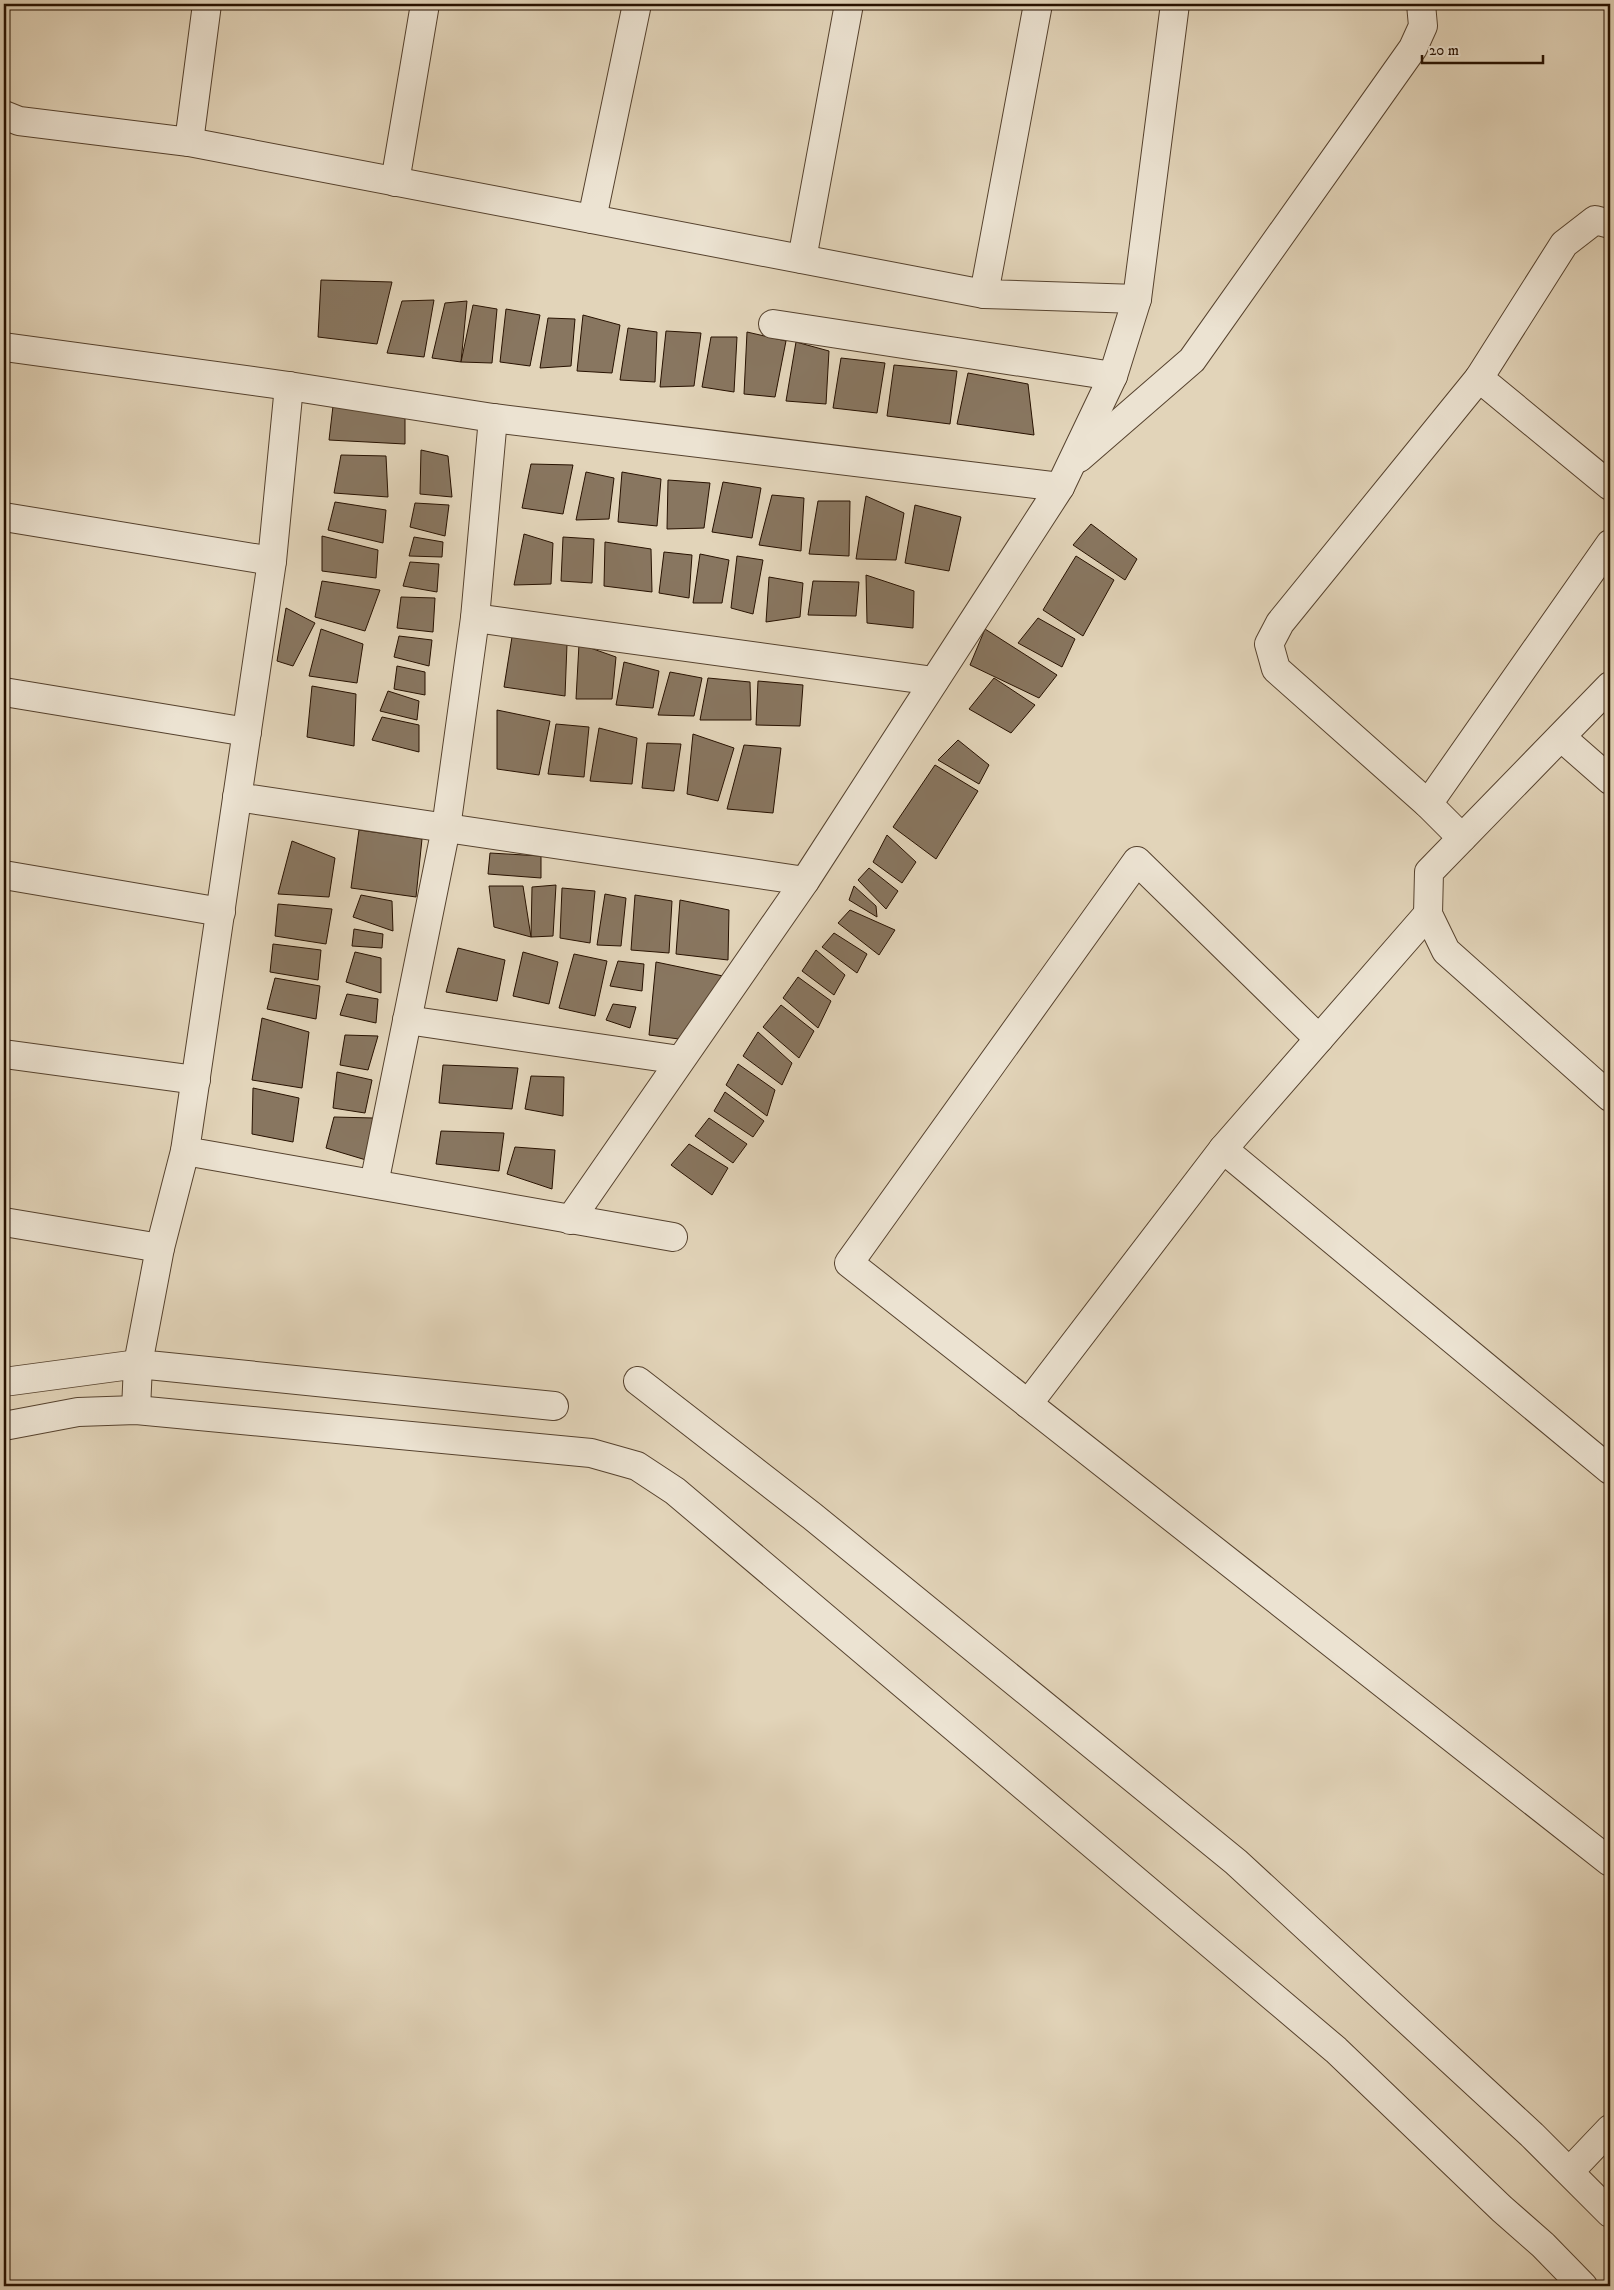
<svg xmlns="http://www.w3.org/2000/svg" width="1614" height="2290" viewBox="0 0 1614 2290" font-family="'IM FELL DW Pica',serif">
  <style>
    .building { fill: #887660; stroke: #271100 }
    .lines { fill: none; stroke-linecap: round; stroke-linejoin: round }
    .street-casing { stroke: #56422e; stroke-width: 30 }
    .street { stroke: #ece3d2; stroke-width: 28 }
  </style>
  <rect width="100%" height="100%" fill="#e2d4b9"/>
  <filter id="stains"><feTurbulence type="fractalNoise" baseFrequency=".004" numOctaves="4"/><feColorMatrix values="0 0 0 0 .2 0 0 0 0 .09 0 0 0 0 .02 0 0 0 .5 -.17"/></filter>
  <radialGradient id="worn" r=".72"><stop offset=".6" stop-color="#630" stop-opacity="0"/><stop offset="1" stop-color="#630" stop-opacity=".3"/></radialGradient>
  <g class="building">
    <polygon points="321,280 392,282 377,344 318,337"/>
    <polygon points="434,300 424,357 387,353 402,301"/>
    <polygon points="467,301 461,362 432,358 445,303"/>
    <polygon points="473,305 497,309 492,363 461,362"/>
    <polygon points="506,309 540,315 530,366 500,362"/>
    <polygon points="583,315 620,325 612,373 577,371"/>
    <polygon points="548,318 575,319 571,366 540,368"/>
    <polygon points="628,328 657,332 655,382 620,380"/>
    <polygon points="666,331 701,333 694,386 660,387"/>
    <polygon points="747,332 786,341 775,397 744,394"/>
    <polygon points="711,337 737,337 734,392 702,387"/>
    <polygon points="796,342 829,351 826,404 786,401"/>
    <polygon points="841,358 885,363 877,413 833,408"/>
    <polygon points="894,365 957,371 950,424 887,416"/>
    <polygon points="968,373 1028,384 1034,435 957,424"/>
    <polygon points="333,406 405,418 405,444 329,440"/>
    <polygon points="421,450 448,456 452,497 420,494"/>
    <polygon points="341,455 386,456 388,497 334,493"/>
    <polygon points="531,464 573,465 563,514 522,508"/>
    <polygon points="586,472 614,478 609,519 576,520"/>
    <polygon points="622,472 661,479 657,526 618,522"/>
    <polygon points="668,480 710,483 704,528 667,529"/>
    <polygon points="723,482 761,488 752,538 712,532"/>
    <polygon points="772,495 804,498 801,551 759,545"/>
    <polygon points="866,496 904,513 896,560 856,559"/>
    <polygon points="818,501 850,501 849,556 809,554"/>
    <polygon points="335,502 386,510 383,543 328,530"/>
    <polygon points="415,503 449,505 445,536 410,527"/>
    <polygon points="915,505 961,517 949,571 905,563"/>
    <polygon points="1091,524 1137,559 1125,580 1073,545"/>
    <polygon points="524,534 553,543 551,584 514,585"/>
    <polygon points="322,536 378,550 376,578 322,571"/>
    <polygon points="414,537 443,542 442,557 409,556"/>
    <polygon points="563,537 594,539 592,583 561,581"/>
    <polygon points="605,542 651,549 652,592 604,586"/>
    <polygon points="664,552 692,555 689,598 659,593"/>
    <polygon points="700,554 729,560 722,603 693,603"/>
    <polygon points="737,556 763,560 753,614 731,608"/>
    <polygon points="1076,556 1114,580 1083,636 1043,610"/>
    <polygon points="410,562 439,564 437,592 403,586"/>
    <polygon points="866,575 914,591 913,628 867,623"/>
    <polygon points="769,577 803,583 800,617 766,622"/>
    <polygon points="322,581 380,590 365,631 315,617"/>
    <polygon points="813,581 859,582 856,616 808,615"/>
    <polygon points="401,597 435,598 433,632 397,628"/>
    <polygon points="286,608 315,623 293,666 277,661"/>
    <polygon points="1038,618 1075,639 1062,667 1018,643"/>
    <polygon points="321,629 363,644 357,683 309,676"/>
    <polygon points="985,629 1057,675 1039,698 970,665"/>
    <polygon points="399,636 432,640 429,666 394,657"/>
    <polygon points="512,637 567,644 565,696 504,687"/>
    <polygon points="579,644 616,657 612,699 576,699"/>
    <polygon points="624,662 659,671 653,708 616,705"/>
    <polygon points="397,666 425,672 425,695 394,689"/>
    <polygon points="670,672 702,678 694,716 658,715"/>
    <polygon points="708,678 750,682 751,720 700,720"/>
    <polygon points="994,678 1035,705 1011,733 969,709"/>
    <polygon points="758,681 803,685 800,726 756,725"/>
    <polygon points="312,686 356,694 354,746 307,737"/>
    <polygon points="388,691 419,701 417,720 380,711"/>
    <polygon points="497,710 550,721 539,775 497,769"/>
    <polygon points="382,717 419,725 419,752 372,740"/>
    <polygon points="556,724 589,727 584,777 548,774"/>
    <polygon points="599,728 637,738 632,784 590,781"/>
    <polygon points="693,734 734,748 718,801 687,794"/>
    <polygon points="958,740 989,765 979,784 938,760"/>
    <polygon points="647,743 681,744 674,791 642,788"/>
    <polygon points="744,745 781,748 773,813 727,809"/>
    <polygon points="935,765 978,791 936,859 893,827"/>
    <polygon points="359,830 422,839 416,897 351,888"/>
    <polygon points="887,835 916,862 902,883 873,862"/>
    <polygon points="292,841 335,858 329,897 278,894"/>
    <polygon points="490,853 541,856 541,878 488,874"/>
    <polygon points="869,868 898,891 886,909 858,880"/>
    <polygon points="556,885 553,936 531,937 532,887"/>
    <polygon points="489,886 523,886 531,937 494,927"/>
    <polygon points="854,886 876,906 877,917 849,900"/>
    <polygon points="562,888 595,891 590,943 560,938"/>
    <polygon points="605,894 626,898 621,946 597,945"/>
    <polygon points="361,895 392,901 393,931 353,917"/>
    <polygon points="635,895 672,901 669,953 631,950"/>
    <polygon points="680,900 729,910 728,960 676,954"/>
    <polygon points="278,904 332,909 326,944 275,936"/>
    <polygon points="850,910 895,930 879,955 838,923"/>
    <polygon points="354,929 383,934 382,948 352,946"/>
    <polygon points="834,933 867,954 857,973 822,947"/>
    <polygon points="273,944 321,950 318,980 270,972"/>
    <polygon points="458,948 505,960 497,1001 446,992"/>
    <polygon points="816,950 845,975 834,995 802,971"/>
    <polygon points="355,952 381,958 381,993 346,982"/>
    <polygon points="523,952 558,962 549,1004 513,996"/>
    <polygon points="574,954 607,961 595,1016 559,1008"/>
    <polygon points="618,961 644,964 642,991 610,986"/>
    <polygon points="656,962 723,976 679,1039 649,1035"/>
    <polygon points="798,977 831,1001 818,1028 783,998"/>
    <polygon points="275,978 320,986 316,1019 267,1009"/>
    <polygon points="347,994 378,999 376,1023 340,1015"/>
    <polygon points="613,1004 636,1007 630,1028 606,1020"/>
    <polygon points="781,1005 814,1031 799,1058 763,1027"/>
    <polygon points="262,1018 309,1032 302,1088 252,1080"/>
    <polygon points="758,1032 792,1063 782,1085 743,1056"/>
    <polygon points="345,1035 378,1036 368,1070 340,1065"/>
    <polygon points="738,1064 775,1090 767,1116 726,1085"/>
    <polygon points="443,1065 518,1068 512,1109 439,1103"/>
    <polygon points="337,1072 372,1080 365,1113 333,1108"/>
    <polygon points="531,1076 564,1077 563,1116 525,1109"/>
    <polygon points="253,1088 299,1098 293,1142 252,1134"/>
    <polygon points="725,1092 764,1121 753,1137 714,1111"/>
    <polygon points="334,1117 373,1118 366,1160 326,1148"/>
    <polygon points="709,1118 747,1144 733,1163 695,1136"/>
    <polygon points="441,1131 504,1133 499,1171 436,1164"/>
    <polygon points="689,1144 728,1168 712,1195 671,1165"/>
    <polygon points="515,1147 555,1150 552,1189 507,1174"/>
  </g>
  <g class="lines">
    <defs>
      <g id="street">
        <polyline points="1038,4 984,294 1137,299"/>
        <polyline points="4,115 19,121 189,142 984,294"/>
        <polyline points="189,142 207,4"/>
        <polyline points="395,182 425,4"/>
        <polyline points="592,219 637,4"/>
        <polyline points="1610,224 1595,220 1564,244 1479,378 1610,486"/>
        <polyline points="802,259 849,4"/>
        <polyline points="773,324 1113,376"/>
        <polyline points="4,347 289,386 493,418 1060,487"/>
        <polyline points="289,386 272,561 185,1151 673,1237"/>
        <polyline points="1079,458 1192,360 1413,48 1423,26 1421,4"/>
        <polyline points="4,517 272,561"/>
        <polyline points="475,618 934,681"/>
        <polyline points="1610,686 1429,872 1428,914 1446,951 1610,1097"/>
        <polyline points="4,692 247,732"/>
        <polyline points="1561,737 1610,780"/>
        <polyline points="237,797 805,881 1060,487 1113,376 1137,299 1175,4"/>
        <polyline points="1428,804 1610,544"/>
        <polyline points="1462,838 1428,804 1276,669 1269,644 1280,623 1479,378"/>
        <polyline points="4,875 221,912"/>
        <polyline points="1428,914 1223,1149 1610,1470"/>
        <polyline points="407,1020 680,1060"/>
        <polyline points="1319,1039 1137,861 849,1263 1610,1862"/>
        <polyline points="4,1054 196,1080"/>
        <polyline points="185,1151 160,1248 138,1364 554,1406"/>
        <polyline points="374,1184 446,828 475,618 493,418"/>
        <polyline points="570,1220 805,881"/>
        <polyline points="4,1222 160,1248"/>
        <polyline points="638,1381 812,1516 1236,1862 1532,2135 1610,2213"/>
        <polyline points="4,1382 138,1364 136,1410"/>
        <polyline points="1028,1404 1223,1149"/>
        <polyline points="4,1426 78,1412 136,1410 591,1453 637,1466 675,1491 1336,2050 1502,2209 1543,2245 1583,2286"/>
        <polyline points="1570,2171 1610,2129"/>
      </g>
    </defs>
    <use href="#street" class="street-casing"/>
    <use href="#street" class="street"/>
  </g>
  <rect width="1614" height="2290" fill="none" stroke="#e2d4b9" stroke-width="20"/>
  <rect x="5" y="5" width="1604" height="2280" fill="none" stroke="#271100" stroke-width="2.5"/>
  <rect x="10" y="10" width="1594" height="2270" fill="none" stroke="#271100"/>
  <path d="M1422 55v8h121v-8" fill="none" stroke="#271100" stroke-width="2.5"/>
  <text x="1429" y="55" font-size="15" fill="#271100" stroke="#ece3d2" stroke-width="4" paint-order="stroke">20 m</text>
  <rect width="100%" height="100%" filter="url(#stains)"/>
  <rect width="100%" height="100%" fill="url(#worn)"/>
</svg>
